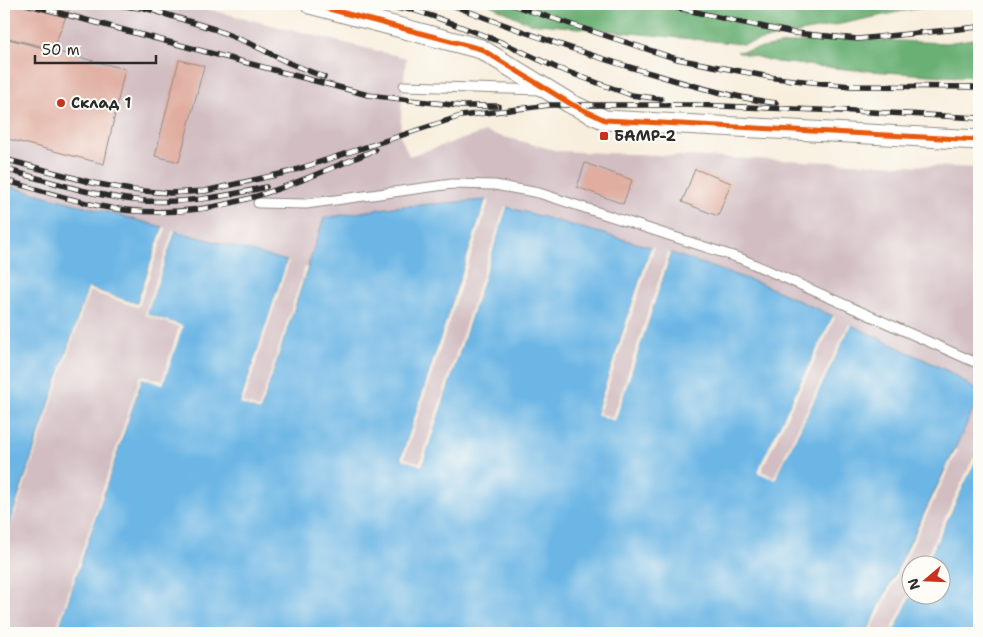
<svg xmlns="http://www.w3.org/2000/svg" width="983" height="637" viewBox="0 0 983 637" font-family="'Shantell Sans',sans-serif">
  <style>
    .industrial { fill: #d2bec2 }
    .forest { fill: #6bb074; stroke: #4b6e50 }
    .water { fill: #6cb6e5; stroke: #4c7088 }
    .pier { fill: #f8eedd }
    .building { fill: #e0ada0 }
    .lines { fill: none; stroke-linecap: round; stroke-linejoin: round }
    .lane-casing { stroke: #928c84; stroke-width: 11 }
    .street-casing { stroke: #928c84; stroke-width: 21 }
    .lane { stroke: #fff; stroke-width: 9 }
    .street { stroke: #fff; stroke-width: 19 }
    .rail-casing { stroke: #2b2b2b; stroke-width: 5.5 }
    .rail { stroke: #fdfcf7; stroke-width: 4; stroke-dasharray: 11; stroke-linecap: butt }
    .cycleway-casing { stroke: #fdfcf7; stroke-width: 8 }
    .cycleway { stroke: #e8590c; stroke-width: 5 }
    .poi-dot { fill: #c8321e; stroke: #fdfcf7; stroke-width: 2 }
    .labels { text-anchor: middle; stroke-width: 4; stroke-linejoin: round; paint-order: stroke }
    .poi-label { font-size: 15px; font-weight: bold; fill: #2b2b2b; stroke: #fdfcf7; text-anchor: start }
  </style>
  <rect width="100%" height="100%" fill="#fdfcf7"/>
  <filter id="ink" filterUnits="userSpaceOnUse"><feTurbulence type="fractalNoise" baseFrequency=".02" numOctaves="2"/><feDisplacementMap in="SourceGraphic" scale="10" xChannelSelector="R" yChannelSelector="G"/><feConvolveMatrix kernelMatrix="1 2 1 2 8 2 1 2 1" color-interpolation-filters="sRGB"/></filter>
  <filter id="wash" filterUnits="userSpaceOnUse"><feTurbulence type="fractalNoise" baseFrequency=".0096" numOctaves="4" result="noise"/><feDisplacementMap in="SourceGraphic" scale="20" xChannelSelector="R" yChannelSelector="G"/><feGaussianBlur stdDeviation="1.12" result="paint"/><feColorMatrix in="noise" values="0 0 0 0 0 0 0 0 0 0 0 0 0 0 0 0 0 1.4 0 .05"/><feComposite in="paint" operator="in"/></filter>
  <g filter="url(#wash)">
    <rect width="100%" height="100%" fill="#f8eedd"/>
    <g class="industrial">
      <polygon points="4,4 186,4 406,58 402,99 400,135 409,156 485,132 558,151 979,168 979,392 950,372 775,480 757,472 833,316 762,284 685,257 615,421 422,466 401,459 307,268 260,411 240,404 183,326 163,385 143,378 57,633 4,633 4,540 88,288 163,227 4,185"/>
      <polygon points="979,398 979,460 977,459 926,564 910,564 911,595 893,633 867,633"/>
    </g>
    <g class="forest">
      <polygon points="488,4 946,4 904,11 743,44 529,23"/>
      <polygon points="823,38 946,43 979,38 979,75 959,77 855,70 777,62 737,52"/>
    </g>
    <g class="water">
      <polygon points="4,185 163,227 137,304 88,288 4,540"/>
      <polygon points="486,200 401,459 422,466 507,207 651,247 596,414 615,420 671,253 762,284 833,316 758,471 775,480 851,325 950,372 979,392 979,398 867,633 57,633 142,378 163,384 182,326 147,314 175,231 287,261 240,404 260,411 324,218 393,207"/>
      <polygon points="977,458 979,460 979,633 893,633 911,595 940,594 940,564 926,564"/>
    </g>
    <g class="pier">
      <polygon points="486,200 489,201 404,458 420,463 505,206 507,207 422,466 401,459"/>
      <polygon points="163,227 166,228 139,306 137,307 89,291 6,541 4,543 88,288 137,304"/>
      <polygon points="173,230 175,231 147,314 183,326 163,385 142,378 57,633 55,633 140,377 143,375 162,381 179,327 147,316 145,314"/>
      <polygon points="651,247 654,248 599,413 613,418 668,253 671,253 615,421 596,414"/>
      <polygon points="287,261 289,262 243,403 259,408 305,267 307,268 260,411 240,404"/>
      <polygon points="833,316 835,318 761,471 774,477 849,324 851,325 775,480 757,472"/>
      <polygon points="956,449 958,450 870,633 867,633"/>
      <polygon points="974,457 977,458 926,564 923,564"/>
      <polygon points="910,592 911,595 893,633 890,633"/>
    </g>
    <g id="blocks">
      <g class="building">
        <polygon points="4,4 71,4 53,49 4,37"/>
        <polygon points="4,38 125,69 104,164 4,138"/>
        <polygon points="179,60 204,66 179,162 155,156"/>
        <polygon points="585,163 632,180 623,204 577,187"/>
        <polygon points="695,169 731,183 718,216 682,202"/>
      </g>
    </g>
  </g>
  <g filter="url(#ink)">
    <use href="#blocks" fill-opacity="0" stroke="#928c84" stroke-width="1"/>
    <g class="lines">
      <defs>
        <g id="lane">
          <polyline points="404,86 541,90"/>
          <polyline points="258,203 306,204 452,184 495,185 539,193 742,259 979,364"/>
        </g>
        <polyline id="street" points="310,4 481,49 571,104 605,120 979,140"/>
      </defs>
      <use href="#lane" class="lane-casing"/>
      <use href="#street" class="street-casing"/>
      <use href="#lane" class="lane"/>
      <use href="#street" class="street"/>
      <defs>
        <g id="rail">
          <polyline points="26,4 368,95 461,106 498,106"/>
          <polyline points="111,4 139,8"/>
          <polyline points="132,4 214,29 251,44 289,63 324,77"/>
          <polyline points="376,4 401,9"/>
          <polyline points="394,4 435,17 501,42 557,68 631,95 661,99"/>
          <path d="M449,4C517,30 586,55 657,75C696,87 736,98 776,103"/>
          <polyline points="509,4 677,59 775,78 850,86 979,87"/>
          <polyline points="661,4 735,21 794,33 858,39 979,27"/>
          <polyline points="835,110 979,118"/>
          <polyline points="4,159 93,183 131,190 170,193 205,191 289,172 461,116 550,105 695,105 842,111"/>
          <path d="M4,169C46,180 90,195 134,200C178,205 223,197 266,187"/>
          <path d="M4,180C35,189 67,199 99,206C204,227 281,189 375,150"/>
        </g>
      </defs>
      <use href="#rail" class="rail-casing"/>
      <use href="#rail" class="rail"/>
      <defs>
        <polyline id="cycleway" points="310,4 481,49 571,104 605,120 979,140"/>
      </defs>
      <use href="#cycleway" class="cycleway-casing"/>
      <use href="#cycleway" class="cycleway"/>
    </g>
  </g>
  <g class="poi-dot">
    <circle cx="61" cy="103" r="5"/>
    <rect x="599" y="131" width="10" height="10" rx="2.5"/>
  </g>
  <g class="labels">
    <g class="poi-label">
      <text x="71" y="108">Склад 1</text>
      <text x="614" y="141">БАМР-2</text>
    </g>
  </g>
  <rect width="983" height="637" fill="none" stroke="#fdfcf7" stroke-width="20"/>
  <g transform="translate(926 580) rotate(251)"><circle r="24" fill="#fdfcf7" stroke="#a9a8a5"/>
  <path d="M0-4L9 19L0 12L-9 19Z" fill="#c8321e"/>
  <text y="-8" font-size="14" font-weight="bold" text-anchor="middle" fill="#2b2b2b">N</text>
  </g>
  <path d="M35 55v8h121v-8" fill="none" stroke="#2b2b2b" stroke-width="2.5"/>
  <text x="42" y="55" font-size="15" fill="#2b2b2b" stroke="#fdfcf7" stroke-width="4" paint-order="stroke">50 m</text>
</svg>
